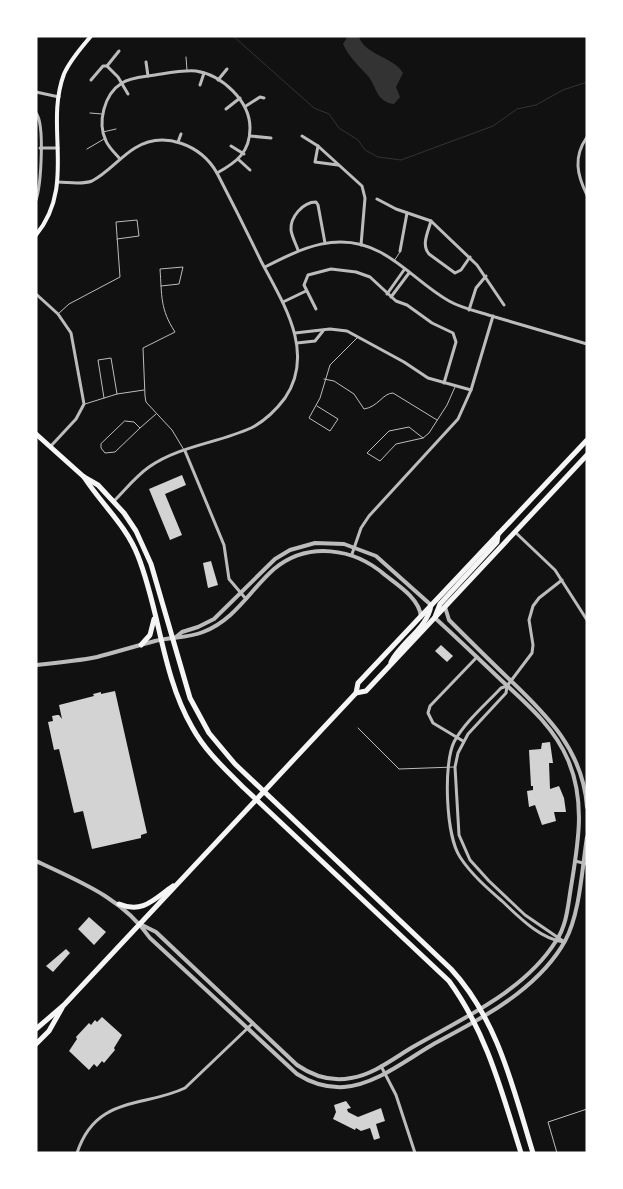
<svg xmlns="http://www.w3.org/2000/svg" width="623" height="1189" viewBox="0 0 623 1189" font-family="Figtree,sans-serif">
  <style>
    .water { fill: #333 }
    .lines { fill: none; stroke-linecap: round; stroke-linejoin: round }
    .stream { stroke: #333; stroke-width: 1 }
    .building { fill: #d3d3d3 }
    .service { stroke: #bcbcbc; stroke-width: 1 }
    .minor { stroke: #bcbcbc; stroke-width: 3 }
    .tertiary { stroke: #bcbcbc; stroke-width: 4 }
    .secondary { stroke: #f5f5f5; stroke-width: 4 }
    .trunk { stroke: #f5f5f5; stroke-width: 5 }
  </style>
  <rect width="100%" height="100%" fill="#111"/>
  <path class="water" d="M348,36L359,37C366,56 393,56 403,73L396,87L400,97L394,104C376,102 377,87 368,76C358,65 349,57 343,44Z"/>
  <g class="lines">
    <polyline class="stream" points="233,36 314,108 329,114 339,128 358,140 365,150 378,157 401,160 493,126 517,109 536,105 563,90 587,82"/>
  </g>
  <g class="building">
    <polygon points="182,475 186,485 165,494 182,535 170,540 149,489"/>
    <polygon points="211,561 218,585 208,588 203,563"/>
    <polygon points="441,645 453,656 447,662 435,651"/>
    <polygon points="115,691 147,833 141,835 141,838 92,849 83,811 74,813 59,749 54,750 48,722 53,721 52,716 57,715 59,715 62,719 59,705 94,696 93,694 101,692 101,694"/>
    <polygon points="550,742 553,763 549,763 550,789 559,786 564,798 566,812 554,812 556,821 542,825 535,805 529,807 527,791 533,790 533,786 531,786 529,750 541,749 542,743"/>
    <polygon points="89,917 106,932 94,945 78,929"/>
    <polygon points="66,949 70,953 53,972 46,966"/>
    <polygon points="102,1017 122,1035 114,1048 115,1050 104,1063 102,1061 97,1067 94,1064 89,1070 69,1051 77,1039 76,1037 89,1023 91,1025 95,1020 97,1022"/>
    <polygon points="346,1101 351,1108 347,1109 348,1112 358,1117 381,1108 385,1121 376,1124 380,1138 374,1140 370,1128 361,1131 356,1128 355,1130 333,1119 336,1112 334,1105"/>
  </g>
  <g class="lines">
    <g class="service">
      <polyline points="186,57 187,70"/>
      <polyline points="90,113 102,114"/>
      <polyline points="103,132 116,129"/>
      <polyline points="87,149 104,139"/>
      <polyline points="394,261 400,252"/>
      <path d="M161,286L179,284L183,267L160,269C162,296 160,309 175,332L143,348L145,396L146,402L172,430L184,450"/>
      <polyline points="58,314 69,304 120,277 116,222 137,220 139,236 117,239"/>
      <path d="M324,379L334,381L354,394L364,409C378,407 383,393 393,393L437,420"/>
      <polyline points="104,398 98,360 111,358 117,394"/>
      <polyline points="85,404 117,394 144,390"/>
      <polyline points="317,406 338,419 330,431 309,418 320,398 330,365 358,337"/>
      <polygon points="125,421 134,422 140,428 115,452 105,453 101,448 101,444"/>
      <polyline points="140,428 156,414"/>
      <polyline points="423,438 409,427 389,431 367,453 380,461 396,444 423,438 429,433 447,405 455,387"/>
      <polyline points="358,728 399,769 454,767"/>
      <polyline points="557,1153 548,1122 587,1109"/>
    </g>
    <g class="minor">
      <polyline points="146,62 148,76"/>
      <polyline points="107,66 119,51"/>
      <polyline points="91,80 103,66 107,66 118,77 128,94"/>
      <polyline points="218,80 227,69"/>
      <polyline points="200,85 204,73"/>
      <polyline points="36,92 59,97"/>
      <polyline points="246,106 260,97 264,98"/>
      <polyline points="226,109 240,98"/>
      <path d="M36,113C45,124 41,185 36,200"/>
      <polyline points="250,136 271,138"/>
      <polyline points="302,136 318,146 362,186 365,198 361,245"/>
      <path d="M587,137C573,157 577,175 587,195"/>
      <polyline points="178,142 181,134"/>
      <polyline points="231,146 244,154"/>
      <polyline points="318,146 315,162 338,165"/>
      <polyline points="40,148 58,148"/>
      <path d="M120,159C115,153 109,148 106,141C97,123 104,94 122,83C131,77 144,77 155,75C168,73 183,70 196,71C222,75 250,101 250,128C250,152 237,162 217,173"/>
      <polyline points="239,160 250,170"/>
      <path d="M58,182C68,182 82,185 92,181C108,173 120,157 135,148C164,130 201,145 217,173C232,202 247,232 261,261C283,303 316,352 285,398C276,410 265,421 251,428C218,443 179,446 149,467C136,476 125,490 114,501"/>
      <polyline points="377,199 396,209 431,221 477,265 504,305"/>
      <path d="M431,221C428,232 421,245 429,254L455,273L461,270L470,257"/>
      <path d="M298,250C296,244 292,237 291,230C290,217 303,202 316,202L318,205L325,243"/>
      <polyline points="400,251 407,213"/>
      <path d="M265,267C302,248 339,230 380,252C405,265 424,287 449,301C463,309 480,312 495,317C526,326 556,335 587,344"/>
      <polyline points="36,294 58,314 71,333 84,404 76,419 50,447"/>
      <polyline points="387,294 404,270"/>
      <polyline points="391,297 409,273"/>
      <polyline points="283,302 306,291"/>
      <polyline points="316,309 304,285 308,275 331,269 356,272 370,277 396,301 407,305 432,323 453,333 456,342 444,383"/>
      <polyline points="469,310 476,288 486,276"/>
      <polyline points="295,333 330,329 347,331 404,362 428,378 471,390"/>
      <polyline points="297,343 315,341 323,331"/>
      <polyline points="185,451 224,545 229,579 246,599"/>
      <polyline points="515,532 555,570 587,620"/>
      <polyline points="352,554 361,528 369,516 458,419 471,390 493,316"/>
      <path d="M562,580L539,598L533,606L529,620L533,645L532,653L507,686L501,688C485,705 465,722 454,742C443,765 446,836 460,857C471,874 487,888 502,901C519,917 540,939 564,942"/>
      <polyline points="507,686 506,693 468,734 458,753 455,767 459,835 470,860 489,881 525,915 563,941"/>
      <polyline points="463,741 433,723 428,713 430,706 477,657"/>
      <polyline points="575,861 587,864"/>
      <polyline points="381,1066 396,1095 415,1153"/>
      <path d="M77,1153C96,1095 143,1108 185,1088L252,1024"/>
    </g>
    <g class="tertiary">
      <path d="M445,607L449,620C469,640 489,660 509,679C548,716 583,751 587,807"/>
      <polyline points="176,637 182,632 198,627 214,619 275,559 290,550 315,543 344,544 376,556 431,605"/>
      <path d="M36,665C56,663 77,661 97,657C116,652 136,646 155,641C172,637 188,638 203,632C235,620 250,590 274,569C308,541 354,548 385,575C398,585 420,599 421,617"/>
      <path d="M36,861C78,881 123,898 150,938L297,1074C311,1083 327,1088 344,1087C375,1085 406,1060 432,1045C461,1029 491,1014 517,994C535,980 554,961 565,941C580,914 582,868 587,837"/>
      <path d="M140,924L156,932L297,1065C313,1076 331,1082 351,1078C372,1075 393,1059 411,1048C461,1019 524,992 556,941C567,925 568,905 571,887C578,844 586,802 568,760C554,727 527,704 501,680C479,659 457,638 435,618"/>
    </g>
    <path class="secondary" d="M36,235C77,185 44,127 64,74C70,60 81,48 91,36"/>
    <g class="trunk">
      <path d="M36,434L84,477L98,485L124,513L136,531L151,564L190,698L209,733L235,764L451,969C498,1020 513,1088 533,1153"/>
      <path d="M84,477C102,505 126,525 138,556C160,612 162,675 192,727C205,751 225,769 244,788L449,981C487,1033 502,1093 521,1153"/>
      <polyline points="435,617 440,604 497,542 498,534"/>
      <polyline points="141,645 150,635 154,619"/>
      <path d="M391,662C401,642 428,628 431,605"/>
      <polyline points="356,693 366,691 587,455"/>
      <path d="M119,904C143,914 154,899 173,886"/>
      <polyline points="36,1029 64,1005 356,693 358,683 587,440"/>
      <polyline points="36,1044 49,1031 62,1008"/>
    </g>
  </g>
  <rect width="623" height="1189" fill="none" stroke="#ffffff" stroke-width="75"/>
</svg>
